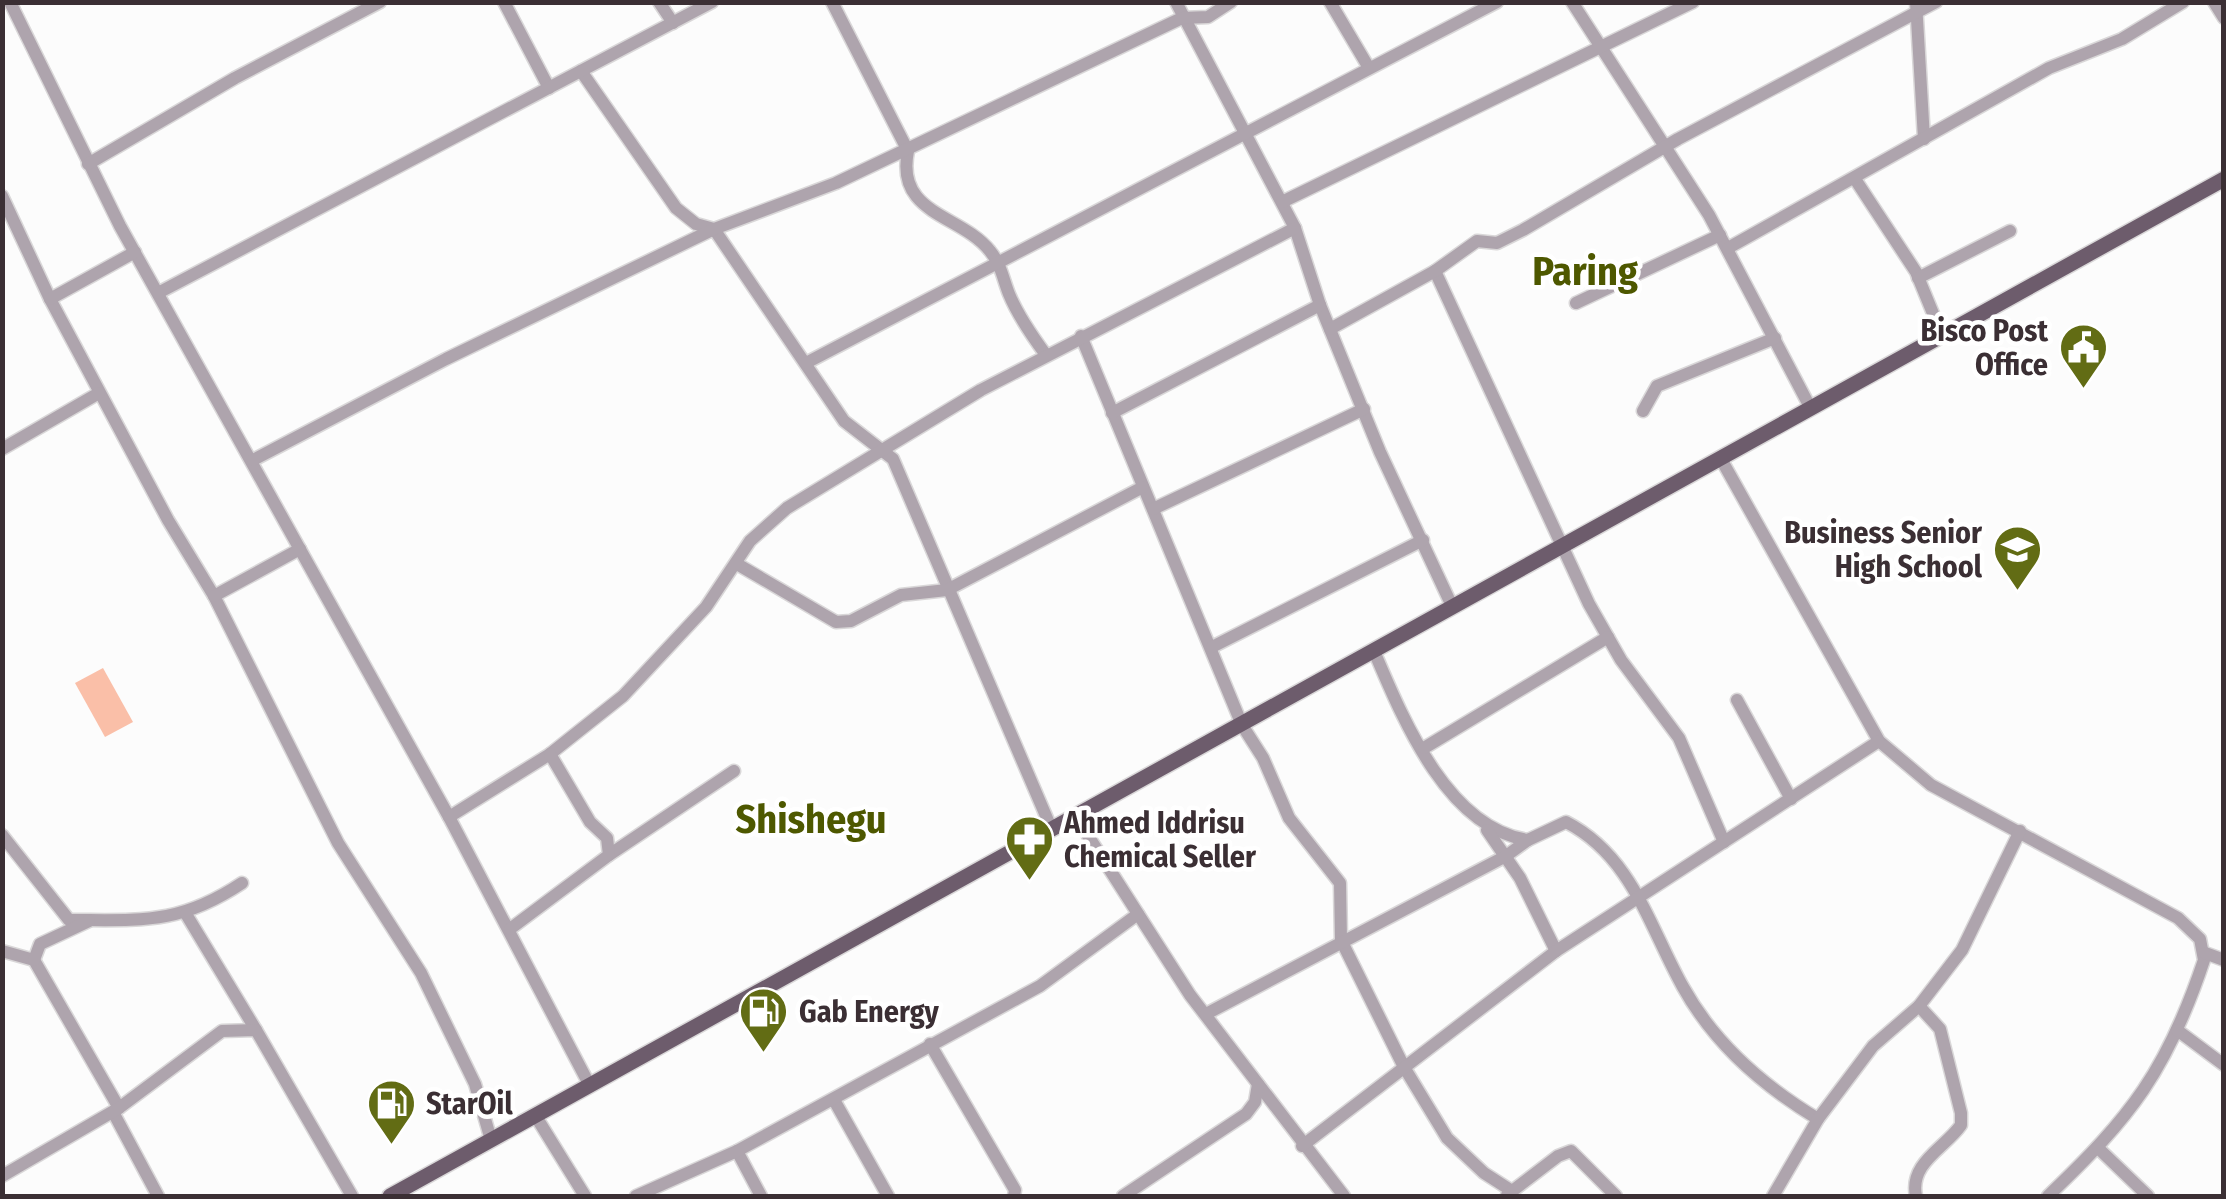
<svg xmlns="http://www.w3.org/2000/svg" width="2226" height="1199" viewBox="0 0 2226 1199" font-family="'Fira Sans Condensed',sans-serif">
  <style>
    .green { fill: #fabfa8 }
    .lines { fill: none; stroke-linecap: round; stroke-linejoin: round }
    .minor-casing { stroke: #d9d7d8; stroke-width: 15 }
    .major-casing { stroke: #d9d7d8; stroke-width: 18 }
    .minor { stroke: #aea4ad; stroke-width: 12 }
    .major { stroke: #6d5c6c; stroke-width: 15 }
    .labels { text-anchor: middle; stroke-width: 9; stroke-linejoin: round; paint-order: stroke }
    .poi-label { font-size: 30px; font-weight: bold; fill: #3b2f34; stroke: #fff; text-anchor: start }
    .district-label { font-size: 40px; font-weight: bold; fill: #4e5800; stroke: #fff }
  </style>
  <rect width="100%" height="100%" fill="#fcfcfc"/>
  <polygon class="green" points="103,668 133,722 105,737 75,683"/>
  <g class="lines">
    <defs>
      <g id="minor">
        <polyline points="10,2 120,226 449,817 589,1084"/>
        <polyline points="504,2 549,88"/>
        <polyline points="659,2 673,23"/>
        <path d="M832,2L908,151C895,215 961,214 990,251C1001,264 1003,279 1009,294C1018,316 1032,336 1046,355"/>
        <polyline points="1176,2 1295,228 1320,305 1380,452 1452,606"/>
        <polyline points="1330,2 1369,68"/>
        <polyline points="1572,2 1709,215 1810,407"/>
        <polyline points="1916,2 1924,139"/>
        <polyline points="2214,2 2224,18"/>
        <polyline points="581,71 676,208 696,224 714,229 844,421 893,459 1052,830"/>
        <polyline points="88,164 235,78 380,2"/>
        <polyline points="1855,179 1916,272 1941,333"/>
        <polyline points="2,196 50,299 168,520 214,596 338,843 421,973 475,1084 491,1140"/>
        <polyline points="1282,202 1693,2"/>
        <polyline points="1728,248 2049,68 2122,39 2183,2"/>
        <polyline points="1435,271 1589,604 1621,660 1679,738 1724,842"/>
        <polyline points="1918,278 2010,231"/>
        <polyline points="158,293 712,2"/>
        <polyline points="50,299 135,252"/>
        <polyline points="1576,303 1720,235"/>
        <polyline points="1330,329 1435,271 1477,241 1497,243 1523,230 1678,139 1936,2"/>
        <polyline points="1081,336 1242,725 1263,758 1289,818 1340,883 1341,940 1404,1067 1447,1138 1484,1173 1512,1191"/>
        <polyline points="806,363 1497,2"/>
        <polyline points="1643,411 1657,386 1775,338"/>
        <polyline points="1112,413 1320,305"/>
        <polyline points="2,449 99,393"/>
        <path d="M1721,459L1879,741L1931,785L2178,918L2200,939L2204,960C2167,1071 2131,1117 2048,1196"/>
        <polyline points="253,460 446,359 714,229 836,183 1182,18 1208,17 1231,2"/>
        <polyline points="1153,509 1364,409"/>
        <polyline points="737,564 836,622 851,621 901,595 947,590 1143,487"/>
        <polyline points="214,596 300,549"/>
        <polyline points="1212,647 1423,540"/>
        <path d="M1374,651C1403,719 1447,828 1528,840L1566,822C1632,856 1649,926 1683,987C1714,1043 1763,1086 1818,1119"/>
        <polyline points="1737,700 1791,799"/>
        <polyline points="1424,748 1608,637"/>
        <polyline points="449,817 550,754 623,696 706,607 750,541 787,508 981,390 1295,228"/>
        <polyline points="1076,817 1190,995 1344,1196"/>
        <polyline points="1487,830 1520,878 1556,951"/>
        <path d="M2,835L69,920C141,920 179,925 242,883"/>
        <polyline points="609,855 734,771"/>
        <polyline points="186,914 256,1030"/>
        <polyline points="510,929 609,855 607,838 590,822 550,754"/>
        <polyline points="2,951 34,960 119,1108"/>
        <polyline points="2205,953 2224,960"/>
        <polyline points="34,960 40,944 89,921"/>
        <polyline points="1206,1014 1506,856 1528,840"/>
        <polyline points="2177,1030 2224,1065"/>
        <polyline points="930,1044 1015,1190 1014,1196"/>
        <polyline points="834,1100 888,1196"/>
        <polyline points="113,1112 158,1196"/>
        <polyline points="535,1115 585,1196"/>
        <polyline points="1302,1146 1556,951 1879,741"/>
        <polyline points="2098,1148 2148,1196"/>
        <polyline points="737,1151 761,1196"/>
        <polyline points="2,1176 119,1108 222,1031 256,1030 352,1196"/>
        <polyline points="1507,1195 1558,1156 1571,1151 1616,1196"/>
        <polyline points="636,1196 737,1151 1040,986 1138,914"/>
        <polyline points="1123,1196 1246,1114 1255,1102 1258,1084"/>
        <polyline points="1773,1196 1818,1119 1873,1046 1919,1006 1962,950 2020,831"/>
        <path d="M1916,1196C1909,1163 1945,1148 1961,1125V1113L1940,1029L1919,1006"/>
      </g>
      <polyline id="major" points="390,1196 2224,179"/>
    </defs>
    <use href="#minor" class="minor-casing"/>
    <use href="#major" class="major-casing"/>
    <use href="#minor" class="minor"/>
    <use href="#major" class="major"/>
  </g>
  <defs>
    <symbol id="civic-pin" viewBox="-11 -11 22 30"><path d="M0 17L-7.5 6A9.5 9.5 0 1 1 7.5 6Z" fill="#626c14" stroke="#fff"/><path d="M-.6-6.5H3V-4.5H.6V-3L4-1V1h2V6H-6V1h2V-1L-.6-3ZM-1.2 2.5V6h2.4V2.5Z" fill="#fff"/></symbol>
    <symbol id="school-pin" viewBox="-11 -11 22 30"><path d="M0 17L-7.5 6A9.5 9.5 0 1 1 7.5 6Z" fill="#626c14" stroke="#fff"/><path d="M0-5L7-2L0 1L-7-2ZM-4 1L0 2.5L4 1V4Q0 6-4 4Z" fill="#fff"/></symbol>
    <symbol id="pharmacy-pin" viewBox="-11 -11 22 30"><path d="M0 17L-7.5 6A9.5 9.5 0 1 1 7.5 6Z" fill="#626c14" stroke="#fff"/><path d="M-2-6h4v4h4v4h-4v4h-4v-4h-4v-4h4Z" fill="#fff"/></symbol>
    <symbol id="fuel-pin" viewBox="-11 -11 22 30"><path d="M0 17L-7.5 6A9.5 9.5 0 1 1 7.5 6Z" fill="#626c14" stroke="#fff"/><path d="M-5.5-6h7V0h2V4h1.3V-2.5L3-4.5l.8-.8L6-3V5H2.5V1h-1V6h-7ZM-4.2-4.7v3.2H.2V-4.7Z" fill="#fff"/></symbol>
  </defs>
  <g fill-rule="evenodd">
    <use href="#civic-pin" x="2056" y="320" width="55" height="75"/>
    <use href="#school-pin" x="1990" y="522" width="55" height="75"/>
    <use href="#pharmacy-pin" x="1002" y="812" width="55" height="75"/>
    <use href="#fuel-pin" x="736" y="984" width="55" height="75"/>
    <use href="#fuel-pin" x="364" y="1076" width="55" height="75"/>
  </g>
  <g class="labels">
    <g class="poi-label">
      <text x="2048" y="341" text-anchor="end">Bisco Post<tspan x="2048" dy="34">Office</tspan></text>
      <text x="1982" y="543" text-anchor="end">Business Senior<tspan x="1982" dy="34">High School</tspan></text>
      <text x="1064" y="833">Ahmed Iddrisu<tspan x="1064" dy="34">Chemical Seller</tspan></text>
      <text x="799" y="1022">Gab Energy</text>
      <text x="426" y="1114">StarOil</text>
    </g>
    <g class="district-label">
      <text x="1585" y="285">Paring</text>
      <text x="811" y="833">Shishegu</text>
    </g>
  </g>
  <rect width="2226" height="1199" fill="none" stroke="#3b2f34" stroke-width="10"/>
</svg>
